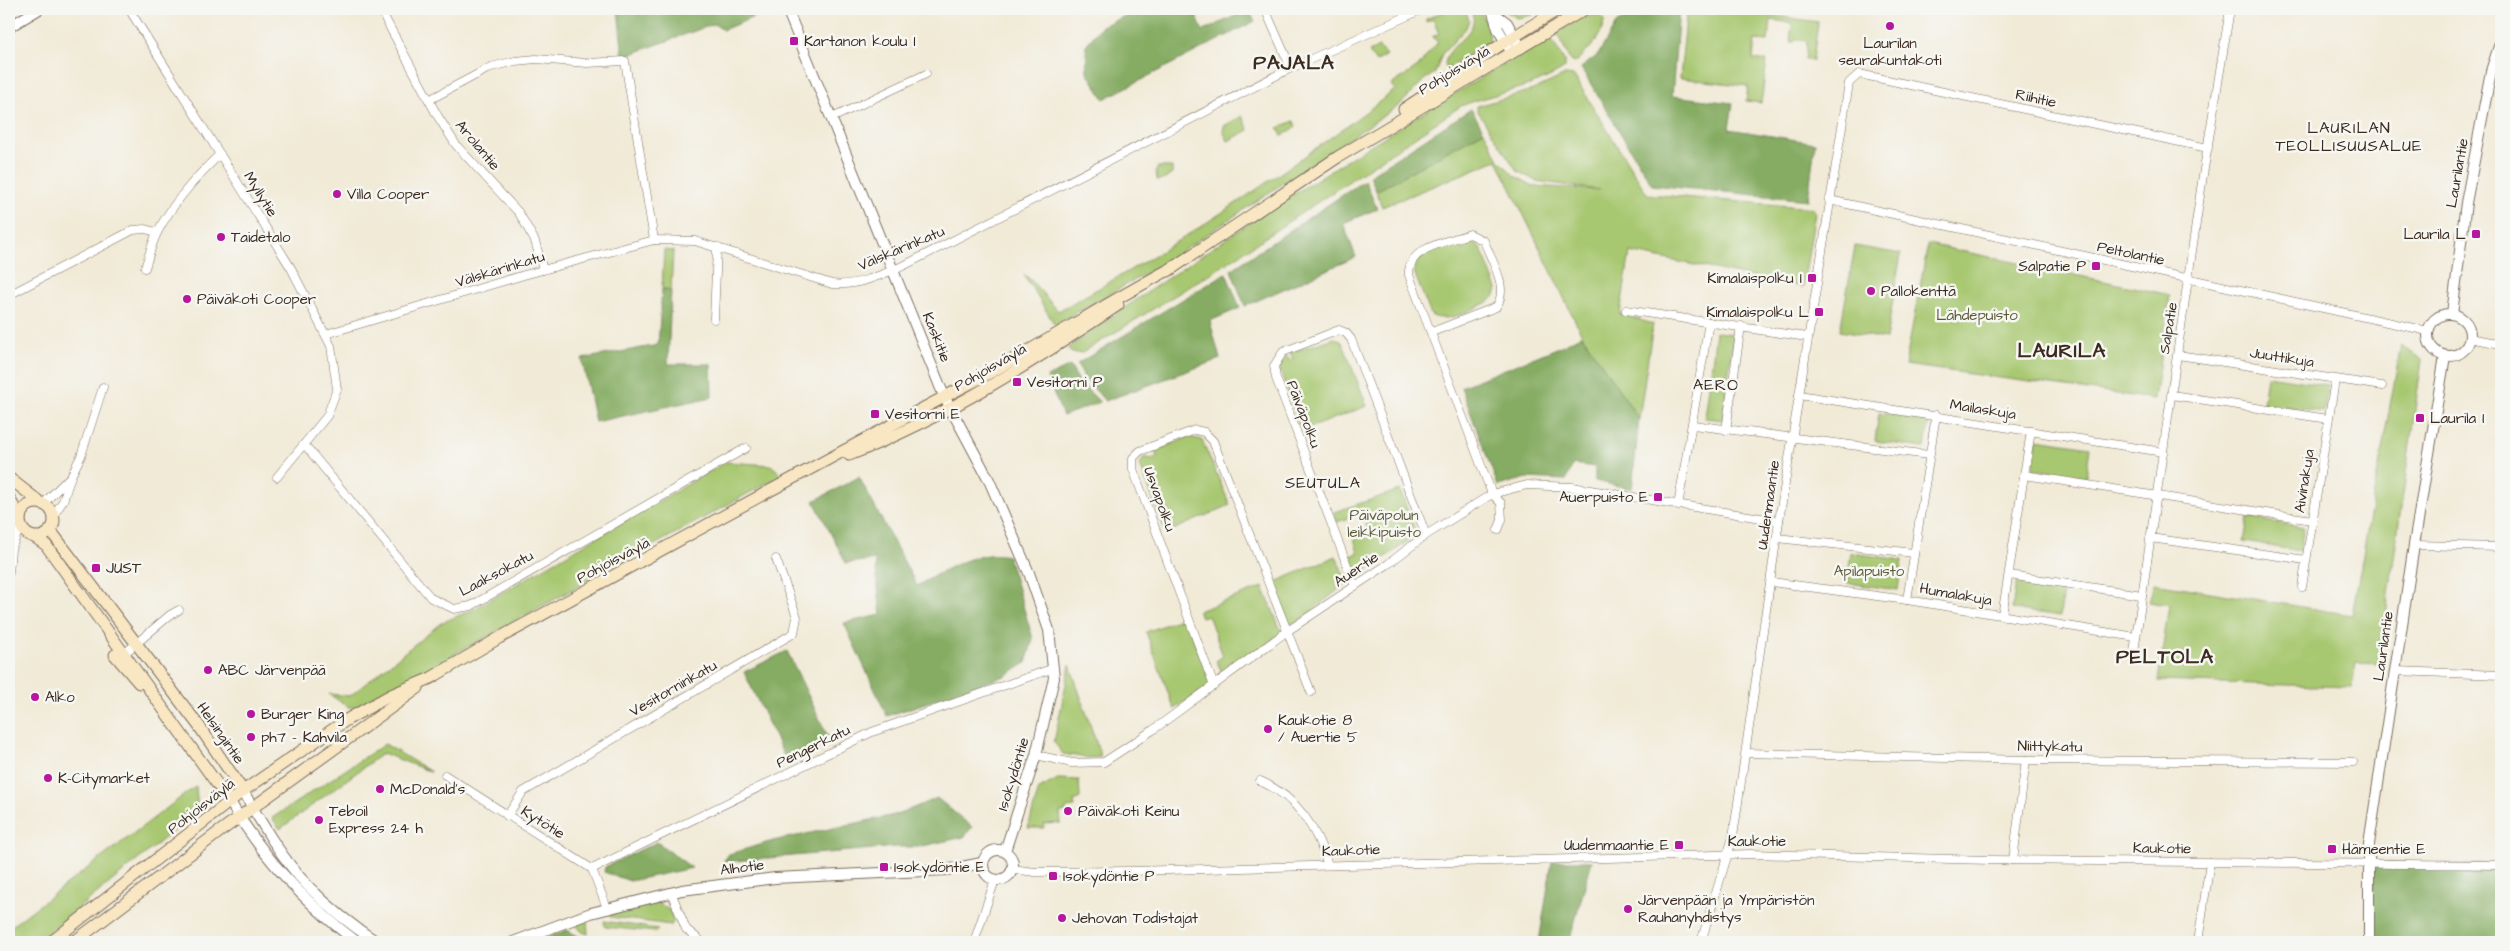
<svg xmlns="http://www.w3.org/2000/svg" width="2510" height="951" viewBox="0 0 2510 951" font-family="'Architects Daughter',sans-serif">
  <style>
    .green { fill: #a7c770; stroke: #717847 }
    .forest { fill: #85ac62; stroke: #606b40 }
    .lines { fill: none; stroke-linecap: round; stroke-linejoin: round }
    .minor-casing { stroke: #7b6d5f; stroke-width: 9 }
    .tertiary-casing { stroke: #7b6d5f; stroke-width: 12 }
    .secondary-casing { stroke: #7b6d5f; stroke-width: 13 }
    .minor { stroke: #fff; stroke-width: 8 }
    .tertiary { stroke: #fff; stroke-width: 10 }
    .secondary { stroke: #f9e7c3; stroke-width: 11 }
    .poi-dot { fill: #b5179e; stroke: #f6f6f2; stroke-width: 2 }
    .labels { text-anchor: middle; stroke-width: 5; stroke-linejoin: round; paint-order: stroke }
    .poi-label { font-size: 15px; fill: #3b2a1e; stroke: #f6f6f2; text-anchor: start }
    .street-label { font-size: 15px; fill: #3b2a1e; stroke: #f6f6f2 }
    .park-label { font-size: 15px; fill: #5b5937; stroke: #f6f6f2 }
    .neighbourhood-label { font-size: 16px; letter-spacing: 1px; fill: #3b2a1e; stroke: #f6f6f2 }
    .district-label { font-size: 20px; font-weight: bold; letter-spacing: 1px; fill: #3b2a1e; stroke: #f6f6f2 }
  </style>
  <rect width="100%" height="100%" fill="#f6f6f2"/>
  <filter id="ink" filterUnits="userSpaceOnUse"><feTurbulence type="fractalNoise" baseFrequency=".02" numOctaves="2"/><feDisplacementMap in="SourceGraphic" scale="10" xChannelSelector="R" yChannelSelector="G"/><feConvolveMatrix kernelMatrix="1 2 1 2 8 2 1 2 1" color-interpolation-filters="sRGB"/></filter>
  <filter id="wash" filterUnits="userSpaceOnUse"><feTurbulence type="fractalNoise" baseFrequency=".0096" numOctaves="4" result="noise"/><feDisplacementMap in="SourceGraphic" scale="20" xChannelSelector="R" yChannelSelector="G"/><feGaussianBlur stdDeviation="1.12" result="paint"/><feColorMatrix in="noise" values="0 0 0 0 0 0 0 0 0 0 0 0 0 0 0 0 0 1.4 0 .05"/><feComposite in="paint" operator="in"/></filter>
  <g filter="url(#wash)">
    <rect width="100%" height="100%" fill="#f1ead7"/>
    <g class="green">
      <path d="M1449,9H1465L1469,20L1466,28L1442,54L1435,73L1425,79L1401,104L1163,264L1055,325L1024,275L1030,279L1058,311C1176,247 1288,171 1395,90L1391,85L1418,67L1438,42L1432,37L1439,34L1433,19L1426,22V19Z"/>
      <path d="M1471,9H1479L1490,29L1489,42L1447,69L1445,64C1447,42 1483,34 1471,9Z"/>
      <polygon points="1503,9 1533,9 1533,15 1517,18"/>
      <polygon points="1687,9 1727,9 1818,22 1813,60 1805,60 1807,41 1795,40 1794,42 1790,42 1792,23 1771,20 1768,41 1755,40 1753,59 1767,61 1761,103 1746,101 1748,86 1680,78"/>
      <path d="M1600,14L1604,20C1603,37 1586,53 1574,63L1570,61L1557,33L1579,19Z"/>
      <path d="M1550,37L1565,62V68C1533,89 1496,92 1461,106L1221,267L1082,353H1072L1068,348C1224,236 1385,133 1550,37Z"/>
      <polygon points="1379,47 1386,55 1376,62 1369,52"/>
      <polygon points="1565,75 1574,76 1647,194 1813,208 1815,212 1803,287 1630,252 1620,314 1653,324 1639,419 1582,335 1497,160 1382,207 1376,191 1484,131 1499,160 1514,175 1533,186 1600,190 1536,181 1517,171 1477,110 1477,106 1533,90"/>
      <polygon points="1242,116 1249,130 1228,141 1223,131 1224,126"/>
      <polygon points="1294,121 1296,127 1282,136 1278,128"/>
      <polygon points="1158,167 1172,167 1172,174 1165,179 1157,180 1156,171"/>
      <path d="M1465,241L1477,244L1481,249L1497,289L1495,296L1490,301C1474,308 1448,325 1431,315L1414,272L1415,262L1424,254L1458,242L1462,250L1466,249Z"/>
      <polygon points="1928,244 2170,295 2154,399 1905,365"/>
      <polygon points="1855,246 1901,254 1886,339 1840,331"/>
      <polygon points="664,250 673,251 671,290 662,289"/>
      <polygon points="1716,332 1734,334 1722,420 1705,418"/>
      <polygon points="1335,338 1342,342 1367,406 1301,431 1280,370 1280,361 1286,355 1289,360 1293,359 1290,352"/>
      <polygon points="2401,345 2422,360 2379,664 2356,663 2352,687 2158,681 2169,605 2149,602 2154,583 2352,615"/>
      <polygon points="2267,376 2328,385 2324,412 2263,403"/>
      <polygon points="1879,413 1929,419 1925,448 1875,441"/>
      <polygon points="1189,437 1202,440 1230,505 1166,533 1140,465 1144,457 1152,459 1157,457 1155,451"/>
      <polygon points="2037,439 2090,447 2086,477 2033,469"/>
      <polygon points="726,462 771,465 782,475 358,707 348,707 329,694 350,696 441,623 472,610"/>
      <polygon points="1400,490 1417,535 1357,577 1351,556 1358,553 1354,538 1368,532 1363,513 1337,522 1334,512"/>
      <polygon points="2248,518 2304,527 2300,551 2244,542"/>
      <polygon points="1851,553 1902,560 1898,590 1847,583"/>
      <polygon points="1336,556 1347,583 1295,624 1288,623 1273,583"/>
      <polygon points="2016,583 2063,590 2060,616 2012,609"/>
      <polygon points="1263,587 1282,633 1224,675 1216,661 1223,656 1208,615 1201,617 1198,611"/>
      <polygon points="1185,617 1211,685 1174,709 1146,632"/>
      <polygon points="1070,665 1101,757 1088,758 1063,754 1054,742"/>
      <polygon points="385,744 431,772 383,753 280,829 272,818"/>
      <polygon points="1058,779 1079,780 1080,798 1074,801 1075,807 1066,808 1066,812 1060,812 1061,823 1044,824 1044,828 1028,828 1039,789"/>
      <polygon points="196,786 198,811 37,942 9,942 9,928"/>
      <polygon points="657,902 669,910 674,921 671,925 610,917 610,914"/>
      <polygon points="587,920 588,934 582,932 577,926 577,924"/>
      <polygon points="604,921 658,929 656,932 605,927"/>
    </g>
    <g class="forest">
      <polygon points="618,9 773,9 723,30 714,24 623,57"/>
      <polygon points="1141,9 1193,9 1203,31 1248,10 1255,21 1104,99 1087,72 1086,45 1102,26"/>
      <polygon points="1638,9 1679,9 1672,96 1733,103 1729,129 1815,143 1808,200 1652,185 1581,68 1598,55 1616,24"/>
      <polygon points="1471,109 1484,131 1376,191 1370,175"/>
      <polygon points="1365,180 1377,209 1343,223 1356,257 1245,306 1231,270"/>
      <polygon points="1226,273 1240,308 1210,321 1220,359 1105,401 1084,377 1077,364"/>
      <polygon points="662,289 671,290 668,364 711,364 712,397 595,422 582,359 658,345"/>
      <polygon points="1582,335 1639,419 1632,489 1595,481 1595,467 1573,464 1566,480 1527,478 1498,486 1461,387 1557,348"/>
      <polygon points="1070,366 1079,381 1100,402 1063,416 1047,377"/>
      <path d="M859,477L917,586C943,571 976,549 1008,556L1033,639L1026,663L1005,676L887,716L844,623L881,615L875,560L846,563L814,501Z"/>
      <polygon points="787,651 830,741 787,762 744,672"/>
      <polygon points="937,798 972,827 964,837 918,847 896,847 723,862 729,854 773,841 899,814"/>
      <polygon points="657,842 692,868 630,881 604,872 605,867"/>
      <polygon points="1552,861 1592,861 1569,942 1539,942"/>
      <polygon points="2368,863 2501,865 2501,942 2369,942"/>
      <polygon points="567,930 589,942 536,942"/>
    </g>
  </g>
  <g filter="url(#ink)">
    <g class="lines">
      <defs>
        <g id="minor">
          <polyline points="129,9 291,268 331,346 337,389 327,416 277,477"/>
          <polyline points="380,9 437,115 456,145 519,213 535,241 543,270"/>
          <polyline points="1265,9 1291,68"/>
          <polyline points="429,100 491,67 515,61 536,59 587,63 625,61 654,240"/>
          <polyline points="832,118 926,74"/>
          <polyline points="1829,200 2428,331"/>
          <path d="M145,268C149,256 152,242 158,231C173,203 197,176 220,154"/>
          <polyline points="9,295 133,230 145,229 156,232"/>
          <polyline points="1626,310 1807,337"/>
          <polyline points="714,319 717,247"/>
          <path d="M1432,332L1496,307C1510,288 1491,260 1484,241L1470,234C1449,241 1407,247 1409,275L1492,494L1501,503L1502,520L1498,530"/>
          <path d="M326,334L524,275L654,240L695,241L832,284C857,287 883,274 905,265L1291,68L1423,9"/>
          <polyline points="2469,338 2501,344"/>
          <polyline points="2178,355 2382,386"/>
          <polyline points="1799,395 2163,452"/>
          <polyline points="2172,395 2328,419"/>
          <polyline points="1693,425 1929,455"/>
          <polyline points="1726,430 1741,326"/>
          <polyline points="304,444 431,598 454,609 471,606 746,448"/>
          <polyline points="2024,475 2312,520"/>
          <polyline points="44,503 71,476"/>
          <polyline points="1678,506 1709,322"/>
          <polyline points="53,516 63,501 71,476 81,456 103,387"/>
          <polyline points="1777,538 1914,553"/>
          <polyline points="2150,538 2306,560"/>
          <polyline points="2414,545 2501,547"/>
          <polyline points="9,573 11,549 20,527"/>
          <polyline points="2009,575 2142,595"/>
          <polyline points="1771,582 1907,600 2136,637"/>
          <polyline points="1355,586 1276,378 1274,366 1283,352 1339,330 1346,333 1351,339 1426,535"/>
          <polyline points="2302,587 2335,380"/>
          <polyline points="1907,600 1936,415"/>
          <polyline points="2002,616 2031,431"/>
          <polyline points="2134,652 2203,175 2230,9"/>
          <polyline points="125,653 170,615 179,610"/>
          <polyline points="2395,671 2501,675"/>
          <polyline points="1214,686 1133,469 1133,458 1140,451 1195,430 1204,432 1213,441 1311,692"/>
          <polyline points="1746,753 2026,760 2353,762"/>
          <polyline points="1036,755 1072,763 1104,762 1153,730 1286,632 1388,564 1426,535 1492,494 1527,485 1572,487 1779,521"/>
          <polyline points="445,775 592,869 607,908"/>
          <path d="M1260,781C1297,797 1316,827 1328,865"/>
          <polyline points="507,816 523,792 794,633 797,617 776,559"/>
          <polyline points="2013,860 2026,760"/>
          <polyline points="592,869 872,732 1054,668"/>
          <polyline points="1012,869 1035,872 1131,871 1751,854 1990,860 2501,865"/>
          <polyline points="671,892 686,929 702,942"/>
          <polyline points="974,942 995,880"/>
          <polyline points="1701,942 1733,837 1779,521 1849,83 1859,74 2208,148"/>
          <polyline points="2198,942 2210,862"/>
        </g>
        <g id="tertiary">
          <polyline points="787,9 944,396 989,480 1029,573 1049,630 1054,678 1036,755 1005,851"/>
          <polyline points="1492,9 1498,29 1512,53"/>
          <polyline points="1494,13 1507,23 1521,48"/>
          <polyline points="9,27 39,9"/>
          <polyline points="2452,314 2466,203 2491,71 2501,40"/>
          <circle cx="2449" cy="335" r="21"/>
          <path d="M243,791C262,824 282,859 308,886C329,908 352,926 377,942"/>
          <path d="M230,802C263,857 306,904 357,942"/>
          <circle cx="998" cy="865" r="15"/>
          <polyline points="513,942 591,913 682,890 775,878 946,870 982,863"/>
          <polyline points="2369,942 2369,844 2414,545 2445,356"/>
        </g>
        <g id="secondary">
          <polyline points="1404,109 1505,42 1559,9"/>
          <polyline points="1168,271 1338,157 1585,9"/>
          <path d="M849,455C944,418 1033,362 1118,305"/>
          <polyline points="9,478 41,503"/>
          <polyline points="9,498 20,518"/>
          <circle cx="37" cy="520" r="17"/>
          <polyline points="50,530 199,726 243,791"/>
          <polyline points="36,538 46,545 230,802"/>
          <polyline points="115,655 139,683"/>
          <path d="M51,942L243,791L348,719L391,695L431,678L499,638C655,554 811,467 969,384C1039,347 1104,304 1174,267"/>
          <polyline points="74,942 219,832 418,688"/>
        </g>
      </defs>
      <use href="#minor" class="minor-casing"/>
      <use href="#tertiary" class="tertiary-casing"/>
      <use href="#secondary" class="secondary-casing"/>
      <use href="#minor" class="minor"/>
      <use href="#tertiary" class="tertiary"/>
      <use href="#secondary" class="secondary"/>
    </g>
  </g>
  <g class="poi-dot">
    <circle cx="1890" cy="26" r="5"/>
    <rect x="789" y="36" width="10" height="10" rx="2.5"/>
    <circle cx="337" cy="194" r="5"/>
    <rect x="2471" y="229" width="10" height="10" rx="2.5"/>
    <circle cx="221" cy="237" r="5"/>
    <rect x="2091" y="261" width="10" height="10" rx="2.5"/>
    <rect x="1807" y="273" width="10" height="10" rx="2.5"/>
    <circle cx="1871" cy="291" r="5"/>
    <circle cx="187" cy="299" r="5"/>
    <rect x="1814" y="307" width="10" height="10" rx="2.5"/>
    <rect x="1012" y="377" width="10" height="10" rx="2.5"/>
    <rect x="870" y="409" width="10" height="10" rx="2.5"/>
    <rect x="2415" y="413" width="10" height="10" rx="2.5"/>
    <rect x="1653" y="492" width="10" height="10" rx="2.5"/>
    <rect x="91" y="563" width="10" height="10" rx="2.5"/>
    <circle cx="208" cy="670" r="5"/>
    <circle cx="35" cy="697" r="5"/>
    <circle cx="251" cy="714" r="5"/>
    <circle cx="1268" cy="729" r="5"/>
    <circle cx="251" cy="737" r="5"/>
    <circle cx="48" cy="778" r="5"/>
    <circle cx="380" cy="789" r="5"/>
    <circle cx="1068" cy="811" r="5"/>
    <circle cx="319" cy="820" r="5"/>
    <rect x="1674" y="840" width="10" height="10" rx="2.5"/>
    <rect x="2327" y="844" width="10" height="10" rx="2.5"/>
    <rect x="879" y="862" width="10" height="10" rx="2.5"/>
    <rect x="1048" y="871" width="10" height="10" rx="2.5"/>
    <circle cx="1628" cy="909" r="5"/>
    <circle cx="1062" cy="918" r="5"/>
  </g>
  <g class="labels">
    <g class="poi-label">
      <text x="804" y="46">Kartanon koulu I</text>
      <text x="1890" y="48" text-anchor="middle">Laurilan<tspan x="1890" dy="17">seurakuntakoti</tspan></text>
      <text x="347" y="199">Villa Cooper</text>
      <text x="2466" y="239" text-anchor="end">Laurila L</text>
      <text x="231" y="242">Taidetalo</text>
      <text x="2086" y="271" text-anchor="end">Salpatie P</text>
      <text x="1802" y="283" text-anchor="end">Kimalaispolku I</text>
      <text x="1881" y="296">Pallokenttä</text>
      <text x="197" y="304">Päiväkoti Cooper</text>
      <text x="1809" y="317" text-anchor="end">Kimalaispolku L</text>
      <text x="1027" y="387">Vesitorni P</text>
      <text x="885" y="419">Vesitorni E</text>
      <text x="2430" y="423">Laurila I</text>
      <text x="1648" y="502" text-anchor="end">Auerpuisto E</text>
      <text x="106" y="573">JUST</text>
      <text x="218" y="675">ABC Järvenpää</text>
      <text x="45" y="702">Alko</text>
      <text x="261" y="719">Burger King</text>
      <text x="1278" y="725">Kaukotie 8<tspan x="1278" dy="17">/ Auertie 5</tspan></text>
      <text x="261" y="742">ph7 - Kahvila</text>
      <text x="58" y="783">K-Citymarket</text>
      <text x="390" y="794">McDonald's</text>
      <text x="329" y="816">Teboil<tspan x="329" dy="17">Express 24 h</tspan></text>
      <text x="1078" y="816">Päiväkoti Keinu</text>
      <text x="1669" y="850" text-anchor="end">Uudenmaantie E</text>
      <text x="2342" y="854">Hämeentie E</text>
      <text x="894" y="872">Isokydöntie E</text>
      <text x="1063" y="881">Isokydöntie P</text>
      <text x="1638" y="905">Järvenpään ja Ympäristön<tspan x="1638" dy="17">Rauhanyhdistys</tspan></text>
      <text x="1072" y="923">Jehovan Todistajat</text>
    </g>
    <g class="street-label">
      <text transform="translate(1454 70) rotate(-31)" y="5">Pohjoisväylä</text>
      <text transform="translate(2036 98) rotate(12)" y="5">Riihitie</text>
      <text transform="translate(478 145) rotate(50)" y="5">Arolantie</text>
      <text transform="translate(2457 173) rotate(-80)" y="5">Laurilantie</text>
      <text transform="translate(261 194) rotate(58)" y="5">Myllytie</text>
      <text transform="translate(901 248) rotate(-23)" y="5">Välskärinkatu</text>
      <text transform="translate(2131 253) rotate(12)" y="5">Peltolantie</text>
      <text transform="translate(500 269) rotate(-17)" y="5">Välskärinkatu</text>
      <text transform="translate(2168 328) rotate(-81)" y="5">Salpatie</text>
      <text transform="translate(937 337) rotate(68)" y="5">Kaskitie</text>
      <text transform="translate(2282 357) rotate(9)" y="5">Juuttikuja</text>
      <text transform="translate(990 367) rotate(-30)" y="5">Pohjoisväylä</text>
      <text transform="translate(1983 409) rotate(9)" y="5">Mailaskuja</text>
      <text transform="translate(1304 414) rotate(69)" y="5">Päiväpolku</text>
      <text transform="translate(2304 481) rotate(-81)" y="5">Aivinakuja</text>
      <text transform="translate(1160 499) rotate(70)" y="5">Usvapolku</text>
      <text transform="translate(1768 505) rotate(-82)" y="5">Uudenmaantie</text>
      <text transform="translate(613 560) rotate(-28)" y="5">Pohjoisväylä</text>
      <text transform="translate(1356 569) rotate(-34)" y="5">Auertie</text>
      <text transform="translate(496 573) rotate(-28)" y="5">Laaksokatu</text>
      <text transform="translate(1956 594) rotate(10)" y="5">Humalakuja</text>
      <text transform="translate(2383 646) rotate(-82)" y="5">Laurilantie</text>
      <text transform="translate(673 688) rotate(-30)" y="5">Vesitorninkatu</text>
      <text transform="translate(221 733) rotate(55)" y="5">Helsingintie</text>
      <text transform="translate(813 746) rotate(-26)" y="5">Pengerkatu</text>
      <text transform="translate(2050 746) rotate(1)" y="5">Niittykatu</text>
      <text transform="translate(1013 774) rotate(-73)" y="5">Isokydöntie</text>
      <text transform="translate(201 806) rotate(-38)" y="5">Pohjoisväylä</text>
      <text transform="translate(543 822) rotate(32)" y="5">Kytötie</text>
      <text x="1757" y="846">Kaukotie</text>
      <text transform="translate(2162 848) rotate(1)" y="5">Kaukotie</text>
      <text transform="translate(1351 850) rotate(-2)" y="5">Kaukotie</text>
      <text transform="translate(742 867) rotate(-7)" y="5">Alhotie</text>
    </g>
    <g class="park-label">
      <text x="1977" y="320">Lähdepuisto</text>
      <text x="1384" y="520">Päiväpolun<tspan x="1384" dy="17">leikkipuisto</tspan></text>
      <text x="1869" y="576">Apilapuisto</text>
    </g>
    <g class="neighbourhood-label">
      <text x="2349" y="133">LAURILAN<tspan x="2349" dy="18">TEOLLISUUSALUE</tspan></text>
      <text x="1716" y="390">AERO</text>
      <text x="1323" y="488">SEUTULA</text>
    </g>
    <g class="district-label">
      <text x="1294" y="69">PAJALA</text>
      <text x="2062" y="357">LAURILA</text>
      <text x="2165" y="663">PELTOLA</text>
    </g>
  </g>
  <rect width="2510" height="951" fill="none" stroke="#f6f6f2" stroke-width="30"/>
</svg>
